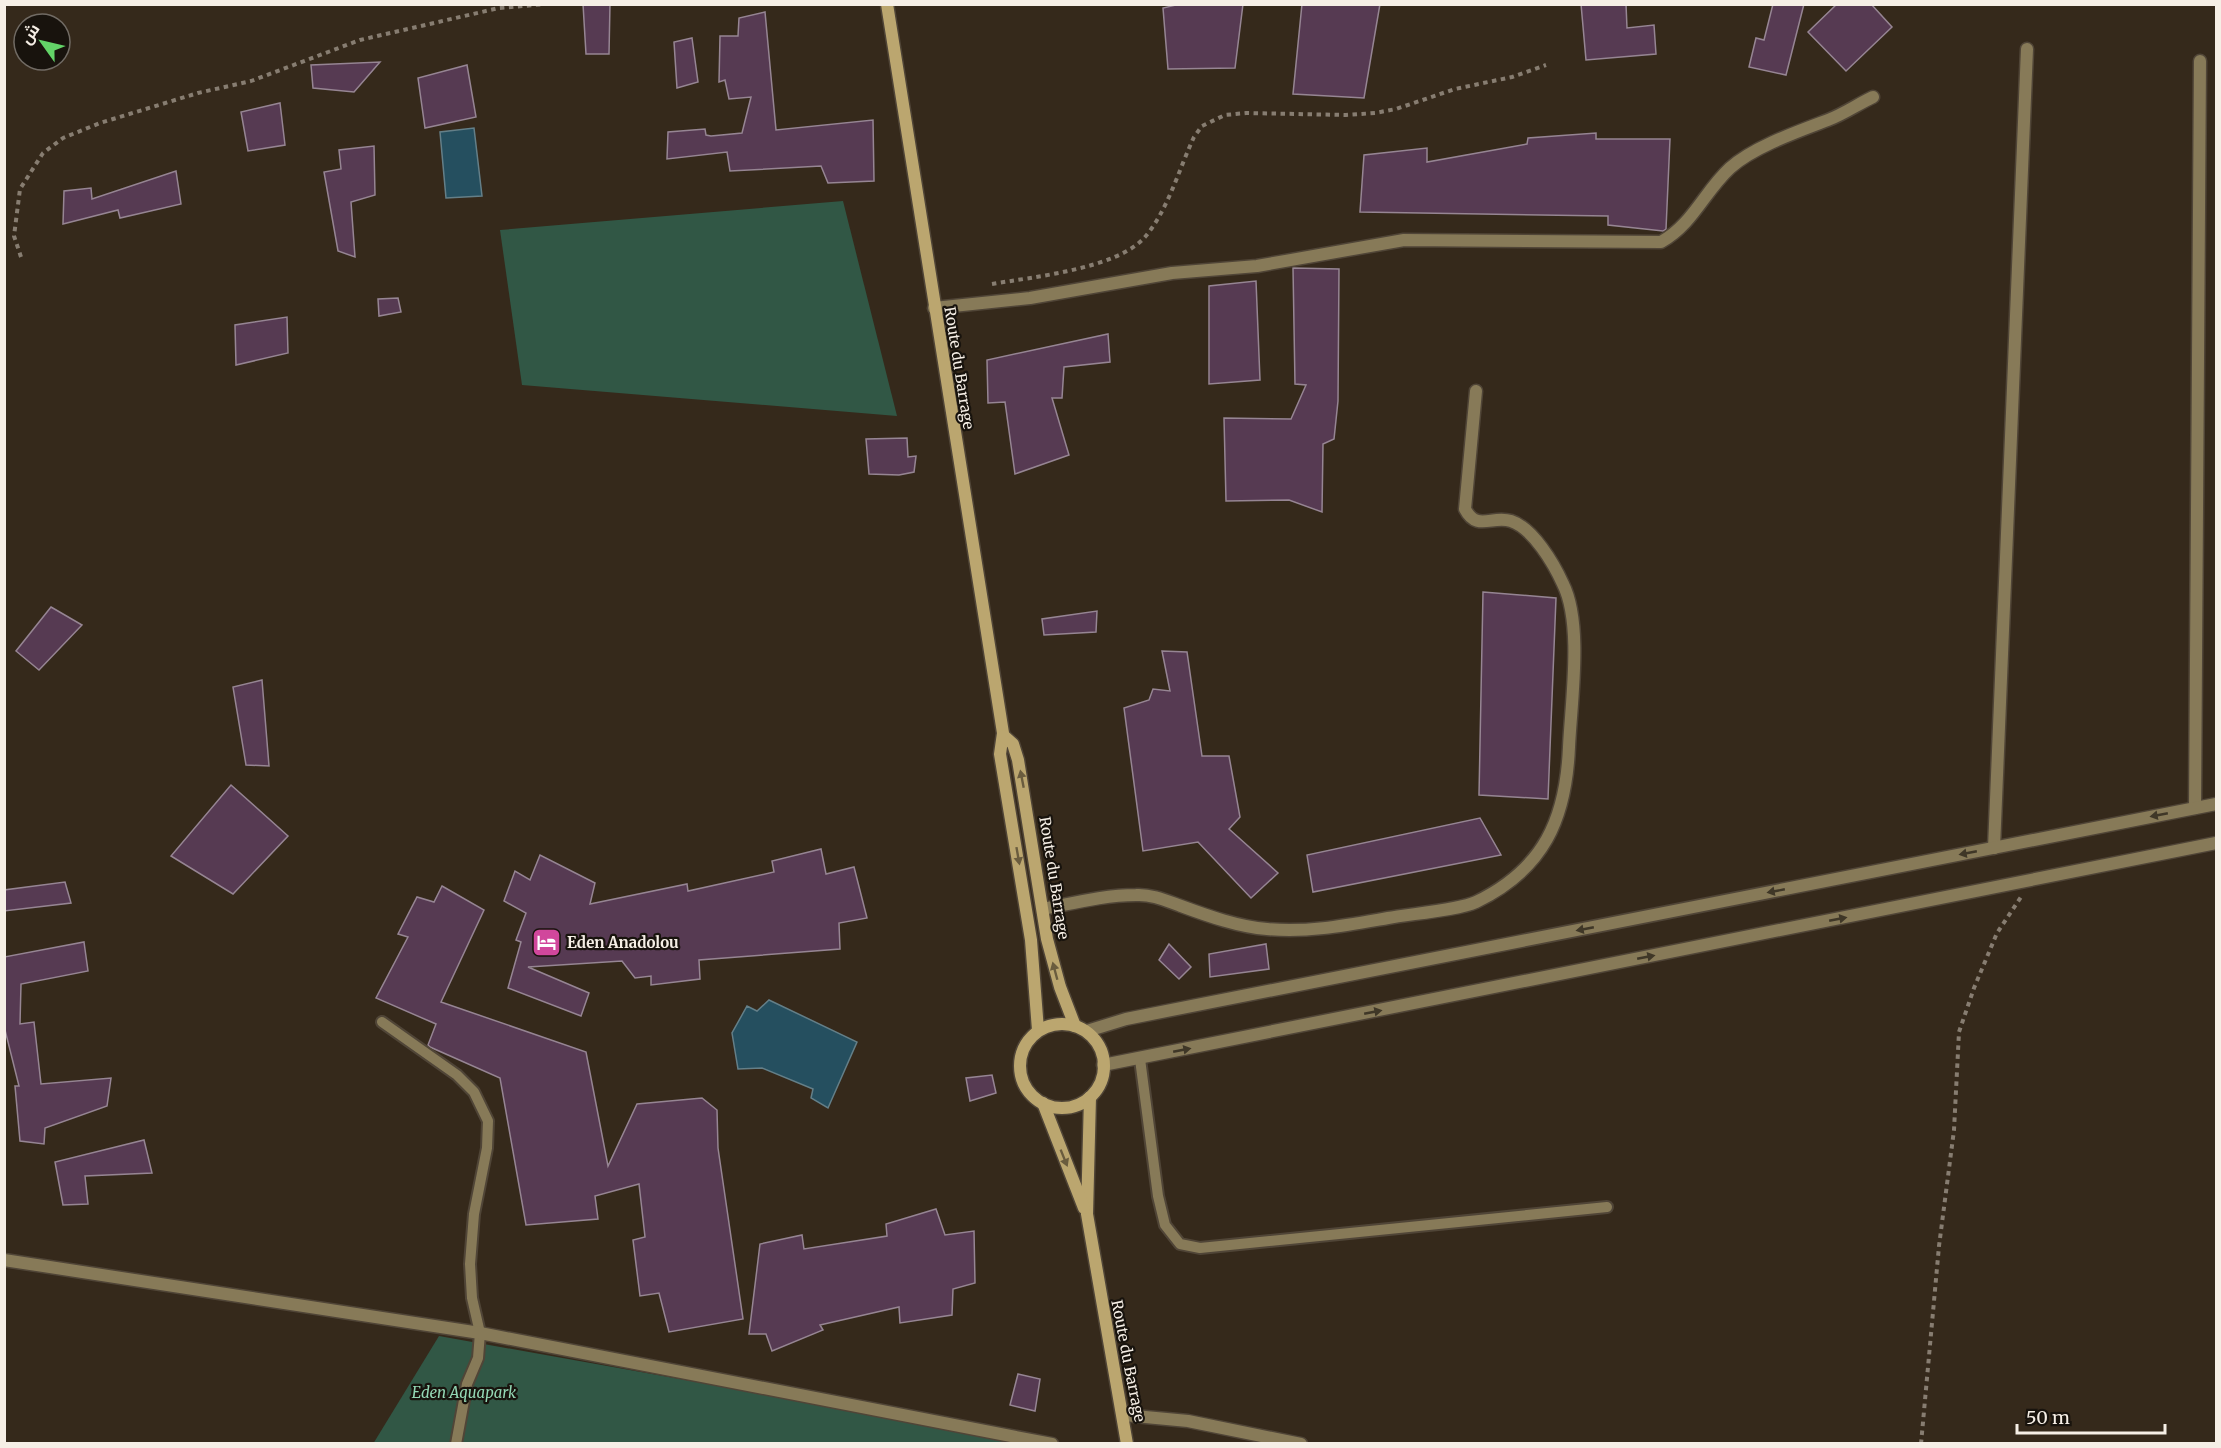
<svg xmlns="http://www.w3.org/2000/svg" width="2221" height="1448" viewBox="0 0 2221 1448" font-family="Merriweather,Cairo,serif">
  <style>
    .green { fill: #315745 }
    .water { fill: #254f5f; stroke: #647f88; stroke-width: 1.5 }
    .building { fill: #563a52; stroke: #968593; stroke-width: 1.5 }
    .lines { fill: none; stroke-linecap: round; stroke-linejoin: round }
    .lane-casing { stroke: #504537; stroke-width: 14 }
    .street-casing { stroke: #504537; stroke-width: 15 }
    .secondary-casing { stroke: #504537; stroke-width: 15 }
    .path { stroke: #877d71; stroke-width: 4; stroke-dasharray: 4.5 4.5; stroke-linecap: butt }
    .lane { stroke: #877a58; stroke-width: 10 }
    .street { stroke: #877a58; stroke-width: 12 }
    .secondary { stroke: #bba66f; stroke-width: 12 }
    .oneway { fill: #6a5c3e }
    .oneway2 { fill: #3f3727 }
    .labels { text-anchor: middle; stroke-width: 4.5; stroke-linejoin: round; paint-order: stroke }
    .street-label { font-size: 15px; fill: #f6efe6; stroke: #18130d }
    .poi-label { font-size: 15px; font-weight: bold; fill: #f6efe6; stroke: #18130d; text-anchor: start }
    .park-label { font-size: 15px; font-style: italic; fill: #94d8b5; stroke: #18130d }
  </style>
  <rect width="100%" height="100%" fill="#35291b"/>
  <g class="green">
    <polygon points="843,201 897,416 522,385 500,230"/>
    <polygon points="439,1336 1038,1443 373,1444"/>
  </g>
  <g class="water">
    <polygon points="474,128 482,196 446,198 440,132"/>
    <polygon points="769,1000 857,1042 828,1108 811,1098 813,1089 762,1068 738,1069 732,1033 747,1006 757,1011"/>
  </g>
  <g class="building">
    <polygon points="583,4 610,4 609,54 586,54"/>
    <polygon points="1180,4 1243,4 1235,68 1168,69 1163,8"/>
    <polygon points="1302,4 1380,4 1364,98 1293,94"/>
    <polygon points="1581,4 1626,4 1627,28 1654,25 1656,54 1586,60"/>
    <polygon points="1773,4 1804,4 1786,75 1749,67 1756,38 1764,40"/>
    <polygon points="1837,4 1871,4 1892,27 1846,71 1808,32"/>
    <polygon points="765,12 776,130 873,120 874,181 828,183 821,166 730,171 727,152 667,159 668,132 705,129 706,135 711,136 742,133 751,97 729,99 725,80 719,82 720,36 738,36 739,18"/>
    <polygon points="692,38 698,82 677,88 674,42"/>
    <polygon points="380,62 354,92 313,88 311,65"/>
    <polygon points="467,65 476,117 425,128 418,78"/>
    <polygon points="280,103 285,145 248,151 241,112"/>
    <polygon points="1596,133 1596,139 1670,139 1666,229 1663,231 1608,225 1608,216 1360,212 1364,155 1427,148 1427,162 1527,144 1528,138"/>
    <polygon points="374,146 375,195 351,202 355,257 338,251 324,172 341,169 339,150"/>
    <polygon points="176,171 181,204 120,218 118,210 63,224 64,191 91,188 92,199"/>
    <polygon points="1293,268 1339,269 1338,401 1334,439 1323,444 1322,512 1289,500 1226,501 1224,418 1291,419 1306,385 1295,384"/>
    <polygon points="1256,281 1260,380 1209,384 1209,286"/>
    <polygon points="398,298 401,312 379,316 378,299"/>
    <polygon points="287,317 288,353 236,365 235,325"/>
    <polygon points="1108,334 1110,362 1064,367 1062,398 1052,398 1069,455 1015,474 1005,402 988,403 987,360"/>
    <polygon points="907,438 908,457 916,456 914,472 899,475 869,474 866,439"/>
    <polygon points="1483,592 1556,598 1548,799 1479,795"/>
    <polygon points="51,607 82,625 39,670 16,651"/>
    <polygon points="1097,611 1096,632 1044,635 1042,619"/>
    <polygon points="1162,651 1187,652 1202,756 1229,756 1240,817 1229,829 1278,873 1251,898 1198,842 1143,851 1124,708 1149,700 1153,689 1170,691"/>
    <polygon points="262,680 269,766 246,765 233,687"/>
    <polygon points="231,785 288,836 233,894 171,856"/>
    <polygon points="1480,818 1501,855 1313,892 1307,855"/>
    <polygon points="821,849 826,874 854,867 867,918 839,923 840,949 699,960 700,979 651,985 651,976 635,978 622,961 528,967 589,993 581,1016 508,988 521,942 516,940 526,913 504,901 515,871 530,880 540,855 595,883 590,904 687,884 688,891 774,872 772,861"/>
    <polygon points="65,882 71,903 4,911 4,890"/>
    <polygon points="442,886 484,910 441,1002 586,1052 608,1166 637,1104 702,1098 717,1110 718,1148 743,1319 669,1332 659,1293 640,1296 633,1240 645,1237 639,1184 595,1196 598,1219 526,1225 500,1078 430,1047 428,1045 436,1024 376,998 408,937 398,934 417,897 434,902"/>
    <polygon points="84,942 88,971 21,984 20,1024 34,1022 41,1084 111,1078 107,1106 45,1128 44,1144 20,1141 15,1086 19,1086 4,1026 4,957"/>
    <polygon points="1169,944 1191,967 1179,979 1159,960"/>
    <polygon points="1266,944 1269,969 1210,977 1209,954"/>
    <polygon points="992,1075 996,1093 970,1101 966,1078"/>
    <polygon points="144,1140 152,1173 85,1176 88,1204 63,1205 55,1162"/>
    <polygon points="936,1209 945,1235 974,1231 975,1283 953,1289 952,1315 900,1323 899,1307 820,1325 823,1330 772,1351 766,1334 749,1334 760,1244 802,1235 804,1249 887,1236 886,1224"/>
    <polygon points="1018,1374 1040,1379 1035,1411 1010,1405"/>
  </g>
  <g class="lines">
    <defs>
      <g id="lane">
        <polyline points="382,1022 457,1075 474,1092 488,1121 487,1148 474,1214 470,1264 472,1298 480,1333 478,1358 467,1384 456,1444"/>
        <polyline points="1140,1059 1158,1196 1165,1225 1180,1244 1200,1248 1607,1207"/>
      </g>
      <g id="street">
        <path d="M934,308L1030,298L1172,273L1257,266L1404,240L1661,242C1693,224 1704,192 1730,168C1753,147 1799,131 1828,120C1844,114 1858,104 1873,97"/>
        <polyline points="2195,808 2200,61"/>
        <polyline points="1994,848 2027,49"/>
        <path d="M1043,909C1074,903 1105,895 1136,895C1152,894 1167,901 1181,906C1208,916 1239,927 1267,929C1308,933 1348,925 1388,918C1409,914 1459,910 1476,902C1544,869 1566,819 1569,747C1571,702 1583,624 1563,584C1554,564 1533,528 1511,521C1492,515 1477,532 1465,509L1476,391"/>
        <polyline points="1087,1031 1126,1019 2216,804"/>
        <polyline points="1103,1065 2216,843"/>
        <polyline points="4,1260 480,1333 1052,1444"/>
        <polyline points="1124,1415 1188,1421 1301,1444"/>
      </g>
      <g id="secondary">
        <polyline points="887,4 1003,733 1000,754 1031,940 1038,1030"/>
        <polyline points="1004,736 1013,744 1018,760 1047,939 1060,987 1075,1026"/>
        <circle cx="1062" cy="1066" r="42"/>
        <polyline points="1090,1097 1087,1214 1127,1444"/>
        <polyline points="1043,1103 1084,1208"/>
      </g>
    </defs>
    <use href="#lane" class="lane-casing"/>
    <use href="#street" class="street-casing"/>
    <use href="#secondary" class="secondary-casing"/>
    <g class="path">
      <polyline points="21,257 14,236 20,189 43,153 63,138 100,123 198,93 251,81 360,40 499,8 546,4"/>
      <path d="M992,284C1032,277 1117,269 1145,237C1168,210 1179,169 1194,137L1202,126L1225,115L1246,113L1346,115L1375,113L1396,109L1455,89L1512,77L1546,65"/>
      <polyline points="1921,1444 1939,1246 1954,1130 1959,1032 1974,988 1997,933 2021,897"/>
    </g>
    <use href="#lane" class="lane"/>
    <use href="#street" class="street"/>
    <use href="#secondary" class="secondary"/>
  </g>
  <defs><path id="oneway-solid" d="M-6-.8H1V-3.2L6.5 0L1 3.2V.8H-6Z" transform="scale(1.5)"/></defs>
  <g class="oneway">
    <use href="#oneway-solid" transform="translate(1022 779) rotate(-101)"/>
    <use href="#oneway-solid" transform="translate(1018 856) rotate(80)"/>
    <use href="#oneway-solid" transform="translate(1055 971) rotate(-105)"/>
    <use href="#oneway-solid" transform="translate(1064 1158) rotate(68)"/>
  </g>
  <g class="oneway2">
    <use href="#oneway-solid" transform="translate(2159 815) rotate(169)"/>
    <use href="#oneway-solid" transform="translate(1968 853) rotate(169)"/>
    <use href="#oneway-solid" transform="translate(1776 891) rotate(169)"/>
    <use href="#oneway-solid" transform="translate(1838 919) rotate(-11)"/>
    <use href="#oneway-solid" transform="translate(1585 929) rotate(169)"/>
    <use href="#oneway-solid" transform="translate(1646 957) rotate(-11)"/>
    <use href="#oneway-solid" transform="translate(1373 1012) rotate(-11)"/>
    <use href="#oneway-solid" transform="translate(1182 1050) rotate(-11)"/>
  </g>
  <defs>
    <symbol id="hotel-square" viewBox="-11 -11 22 22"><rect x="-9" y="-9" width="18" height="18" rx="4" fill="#d1479c" stroke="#18130d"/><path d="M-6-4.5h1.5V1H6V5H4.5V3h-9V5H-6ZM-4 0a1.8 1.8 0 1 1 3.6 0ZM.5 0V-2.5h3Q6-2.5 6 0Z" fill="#fff"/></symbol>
  </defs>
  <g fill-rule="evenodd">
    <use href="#hotel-square" x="530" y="926" width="33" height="33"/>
  </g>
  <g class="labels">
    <g class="street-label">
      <text transform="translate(959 368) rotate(81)" y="5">Route du Barrage</text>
      <text transform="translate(1054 878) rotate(81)" y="5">Route du Barrage</text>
      <text transform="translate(1128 1361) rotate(79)" y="5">Route du Barrage</text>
    </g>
    <g class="poi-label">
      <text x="567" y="948">Eden Anadolou</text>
    </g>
    <g class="park-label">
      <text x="464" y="1398">Eden Aquapark</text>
    </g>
  </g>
  <rect width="2221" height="1448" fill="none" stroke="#f6efe6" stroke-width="12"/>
  <g transform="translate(42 42) rotate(304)"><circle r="28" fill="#18130d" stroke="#716b64" stroke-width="1.5"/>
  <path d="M0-4.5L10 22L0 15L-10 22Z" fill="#63d468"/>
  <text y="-9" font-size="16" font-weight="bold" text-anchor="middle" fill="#f6efe6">ش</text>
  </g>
  <path d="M2017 1424v9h148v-9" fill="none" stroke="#f6efe6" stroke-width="3"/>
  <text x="2026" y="1424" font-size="18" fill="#f6efe6" stroke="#18130d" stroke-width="4.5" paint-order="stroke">50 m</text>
</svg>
